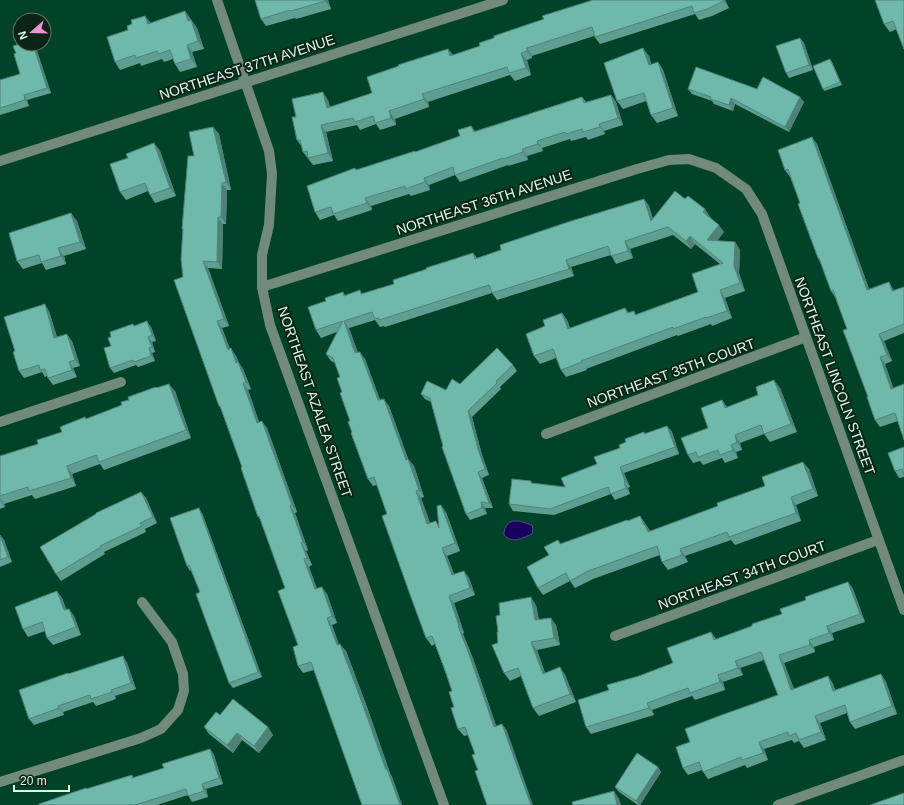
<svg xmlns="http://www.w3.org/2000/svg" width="904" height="805" viewBox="0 0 904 805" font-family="Helvetica,sans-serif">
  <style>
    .water { fill: #190060; stroke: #544b89 }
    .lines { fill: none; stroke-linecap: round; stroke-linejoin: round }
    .minor { stroke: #728a7c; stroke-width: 10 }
    .wall { fill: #5f9f92 }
    .shaded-wall { fill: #4e8277 }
    .building { fill: #6fb9aa; stroke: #4e8277 }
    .labels { text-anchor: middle; stroke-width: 4; stroke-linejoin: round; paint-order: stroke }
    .street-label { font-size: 14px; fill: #dcfae8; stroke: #0c2418 }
  </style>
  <rect width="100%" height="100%" fill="#004328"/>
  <path class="water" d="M512,521H519L532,525L533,529L532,534C523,538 512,544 504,535C504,528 506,525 512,521Z"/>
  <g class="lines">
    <g class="minor">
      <polyline points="217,0 269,151 272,174 269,225 262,255 262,287 270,325 444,805"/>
      <polyline points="0,161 503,0"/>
      <polyline points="262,287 637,169 669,160 689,159 716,168 746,189 762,214 806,337 904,610"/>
      <polyline points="0,422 121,382"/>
      <polyline points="546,434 806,337"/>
      <polyline points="615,636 878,540"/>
      <polyline points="0,782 141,738 161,729 178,710 184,691 183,674 172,642 142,602"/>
      <polyline points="778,805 904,760"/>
    </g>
  </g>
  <g class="wall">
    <polygon points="255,0 328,0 331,9 296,19 295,18 266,26 261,19"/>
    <polygon points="593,0 725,0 729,8 712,16 699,20 695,14 600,44 594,36 532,56 532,58 527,60 531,75 515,81 510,75 428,102 429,107 395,119 396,125 380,130 376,124 360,130 357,125 326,132 333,161 313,165 303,152 302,147 297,140 296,117 328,100 330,107 372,93 399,66 448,49 453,55 480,46 494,38"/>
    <polygon points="904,0 897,29 890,32 884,24"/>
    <polygon points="185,11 197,28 204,49 192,52 197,67 180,72 175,64 173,59 164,62 162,59 141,66 140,63 120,70 115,62 128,30 132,24 145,16 150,23"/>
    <polygon points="800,38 804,43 813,70 789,78 786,73"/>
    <polygon points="35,45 51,93 27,100 29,106 0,115 0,80 20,74"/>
    <polygon points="649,56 651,65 658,62 663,70 678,116 657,123 651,115 646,101 623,109 617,101"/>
    <polygon points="832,62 842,85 824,91 823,89"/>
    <polygon points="688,89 757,89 804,102 789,132 735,104 733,111 714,104 712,101 692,94"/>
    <polygon points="611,95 616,102 623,125 604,131 605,134 588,140 586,137 571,141 570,139 542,148 543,151 527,156 528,160 508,166 508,165 460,182 455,175 429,185 430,190 411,196 409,194 371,206 372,210 338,221 334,215 320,220 315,212 356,170 416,152 460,136 471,126 475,131 582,97 586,102"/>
    <polygon points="213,127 219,134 231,190 227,190 226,224 223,224 222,269 208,268 229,326 222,328 230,349 236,356 239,363 243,369 251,389 248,390 259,422 267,428 297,512 295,513 308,550 306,551 312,565 309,567 317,589 327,594 337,623 332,625 339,645 346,651 367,707 390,773 392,777 402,805 362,805 314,670 303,673 298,666 298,645 285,588 260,519 258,517 242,467 221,409 219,406 183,277 183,231 182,229 194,156"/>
    <polygon points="154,143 160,151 176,196 155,203 150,195 148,191 126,200 120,192 128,158"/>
    <polygon points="817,144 869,289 893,289 894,291 904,287 904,333 884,341 892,361 885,364 893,388 898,421 880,427 875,420 847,329 835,297 831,291 820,262 818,258 800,203 790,177 785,170"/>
    <polygon points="644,199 649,206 653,219 685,199 705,209 710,217 724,232 717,241 735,242 740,250 739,273 745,291 725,298 732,318 712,326 711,324 678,336 677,335 586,369 587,370 566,377 561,370 556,358 540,364 534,356 545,326 562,313 567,320 570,328 625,308 629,313 634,311 636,315 698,292 720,264 695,244 691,249 673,235 630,249 633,258 616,264 611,255 571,267 574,276 497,300 492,293 385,327 384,326 380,327 375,320 349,328 358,353 365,359 380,400 389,406 408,459 414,466 424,497 421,498 430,523 438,524 446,512 460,551 447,556 454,574 464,571 469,578 475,595 454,603 464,633 463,634 474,661 496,726 502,724 507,731 478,770 475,754 468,735 464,736 458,729 452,691 435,644 432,646 426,638 387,514 377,485 373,486 368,479 352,432 350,421 342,392 340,377 335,363 331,361 326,354 337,332 321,338 316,330 326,301 343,292 345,295 360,290 362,294 394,284 427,269 473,253 477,258 501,250"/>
    <polygon points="77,221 86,249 64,256 66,264 46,270 42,263 23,269 17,261"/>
    <polygon points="49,311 57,337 72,341 80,366 73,368 77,377 53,385 48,378 47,376 45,377 42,372 24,378 19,371 15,351"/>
    <polygon points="133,324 134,326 151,327 156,341 152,342 155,352 152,353 155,361 138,367 136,365 114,373 110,368 111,337"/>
    <polygon points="513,365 517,371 500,387 501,389 472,417 482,455 489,475 482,478 493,508 485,508 487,514 470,520 466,514 443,446 431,402 425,399 421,394 446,390 460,384"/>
    <polygon points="157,388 175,391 191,438 104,470 100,464 72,474 76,486 35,499 32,495 4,504 5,507 0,509 0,456 38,444 62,432 85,417 86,419 122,405 129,400"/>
    <polygon points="780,388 797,432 770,442 764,434 740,443 742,450 736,452 738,458 725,463 722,458 703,465 700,461 693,463 688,455 708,428 722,400 727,407"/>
    <polygon points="667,426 672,432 679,454 624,473 630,487 628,488 630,494 615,500 611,494 554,515 513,511 509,504 532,483 565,487 620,448 626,442 644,432 645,434"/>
    <polygon points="904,447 904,477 899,478 895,471"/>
    <polygon points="809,469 818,496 796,505 801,521 735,545 731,540 685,556 688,562 668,570 662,562 660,555 593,579 575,588 570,581 543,595 538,588 558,540 561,544 640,516 650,531 718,506"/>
    <polygon points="141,492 146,498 157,523 145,529 146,532 104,552 105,554 61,581 56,574"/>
    <polygon points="202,513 262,677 233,688 229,683 200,592 192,570 190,571 187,566"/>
    <polygon points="0,535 4,540 12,562 0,567"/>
    <polygon points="848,582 853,589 865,622 832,633 834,640 814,647 815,652 784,663 794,689 828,676 833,684 835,690 881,674 886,682 897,714 855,729 850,722 847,713 820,723 826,740 804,748 799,741 794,743 792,740 764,749 768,760 747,768 745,765 708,779 702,770 688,775 683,768 690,742 778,695 764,660 740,668 743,675 723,682 725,690 695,700 692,696 652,710 654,715 591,734 586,727 609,690 639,676 673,663 711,632 716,639 752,626 782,614 806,600"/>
    <polygon points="62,598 66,610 69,609 74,616 81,635 53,645 47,638 45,631 28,637 23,629"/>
    <polygon points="536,605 539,620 556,625 560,645 537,650 545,673 560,667 565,675 576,702 539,716 533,708 521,676 510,681 504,673 498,643 498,632 500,615"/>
    <polygon points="123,656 127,663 136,689 115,696 116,699 96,706 93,702 63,712 64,715 34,725 29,719 69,674"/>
    <polygon points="220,715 268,727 273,735 259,753 242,740 233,753 209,734 204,727"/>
    <polygon points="210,749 214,755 223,784 206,789 208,797 192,802 188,795 157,805 39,805 87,789 132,775 134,778 164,768"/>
    <polygon points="658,767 661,772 640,805 638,805 619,792 615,787"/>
  </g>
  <g class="shaded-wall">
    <polygon points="325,0 328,0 331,9 325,1"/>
    <polygon points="723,0 725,0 729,8"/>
    <polygon points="185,11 190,19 194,28 188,21"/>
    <polygon points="145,16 151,23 148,24"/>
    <polygon points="191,20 197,28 204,49 198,41"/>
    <polygon points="800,38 804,43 813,70 809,65"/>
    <polygon points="33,44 34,44 35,45 51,93 47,88"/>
    <polygon points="187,45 192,52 197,67 191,59"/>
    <polygon points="527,48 532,56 532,58 527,51"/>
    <polygon points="643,48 649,56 654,73 649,65"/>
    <polygon points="448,49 453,56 450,56"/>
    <polygon points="521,53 527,60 531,75 526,68"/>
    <polygon points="830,59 832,62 842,85 840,82"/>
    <polygon points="658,62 663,70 678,116 673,108"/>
    <polygon points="323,92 328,100 332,115 327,108"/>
    <polygon points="422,94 428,102 429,107 424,99"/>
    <polygon points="24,95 27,100 29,106 25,100"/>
    <polygon points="611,95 616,102 623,125 618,118"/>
    <polygon points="800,97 804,102 789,132 785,127"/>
    <polygon points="731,98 735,104 733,111 729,105"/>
    <polygon points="389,111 395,119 396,125 391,118"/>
    <polygon points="599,124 604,131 605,134 600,127"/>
    <polygon points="321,125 326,132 333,161 328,153"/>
    <polygon points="213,127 219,134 231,190 226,182"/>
    <polygon points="812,137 817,144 872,297 867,290"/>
    <polygon points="537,141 542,148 543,151 538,144"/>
    <polygon points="154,143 160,151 176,196 170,188"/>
    <polygon points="522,149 527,156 528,160 523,152"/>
    <polygon points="424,178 429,185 430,190 425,182"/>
    <polygon points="222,183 227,190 226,224 221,217"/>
    <polygon points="365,198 371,206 372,210 367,203"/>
    <polygon points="644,199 649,206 656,229 651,221"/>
    <polygon points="705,209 710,217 708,219 703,212"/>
    <polygon points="71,213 77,221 86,249 80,242"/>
    <polygon points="218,217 223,224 222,269 217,262"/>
    <polygon points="719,225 724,232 712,247 707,240"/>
    <polygon points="690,236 695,244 691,249 686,241"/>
    <polygon points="625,241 630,249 633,258 628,251"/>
    <polygon points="735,242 740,250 739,273 745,291 740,283 734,266"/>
    <polygon points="58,248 64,256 66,264 61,256"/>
    <polygon points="566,260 571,267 574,276 569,269"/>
    <polygon points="203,261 208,268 229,326 224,319"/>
    <polygon points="889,282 893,289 897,298 892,291"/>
    <polygon points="720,290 725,298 732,318 727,311"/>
    <polygon points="45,304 49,311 59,345 54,338"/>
    <polygon points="562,313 567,320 573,336 568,329"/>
    <polygon points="147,321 151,327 156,341 152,335"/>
    <polygon points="217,321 222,328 233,357 228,350"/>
    <polygon points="344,321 349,328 361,361 355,353"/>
    <polygon points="67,334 72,341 80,366 75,360"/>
    <polygon points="879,334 884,341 892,361 887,355"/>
    <polygon points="148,337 152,342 155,352 152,347"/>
    <polygon points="149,348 152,353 155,361 151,356"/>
    <polygon points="231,348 236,356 239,363 243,369 251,389 246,382 236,363"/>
    <polygon points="360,352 365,359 383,408 378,400"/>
    <polygon points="880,357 885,364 896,395 891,389"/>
    <polygon points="69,362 73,368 77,377 72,370"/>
    <polygon points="774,380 780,388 797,432 791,424"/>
    <polygon points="243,383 248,390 262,430 257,423"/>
    <polygon points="169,384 175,391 191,438 186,430"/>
    <polygon points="384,399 389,406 409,461 408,459 414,466 424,497 419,490 406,460"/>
    <polygon points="722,400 727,408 725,408"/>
    <polygon points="468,411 472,417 482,455 489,475 485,469 478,449"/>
    <polygon points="262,421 267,428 297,512 292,505"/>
    <polygon points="667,426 672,432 679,454 675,447"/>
    <polygon points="735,435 740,443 742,450 737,442"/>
    <polygon points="731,445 736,452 738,458 733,450"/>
    <polygon points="803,462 809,469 818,496 813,489"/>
    <polygon points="67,466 72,474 76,486 71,478"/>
    <polygon points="620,467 624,473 630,487 625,481"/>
    <polygon points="478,472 482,478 493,508 489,503"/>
    <polygon points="624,482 628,488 630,494 626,488"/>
    <polygon points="416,491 421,498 433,531 427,524"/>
    <polygon points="141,492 146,498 157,523 153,517"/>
    <polygon points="791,497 796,505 801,521 796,513"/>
    <polygon points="0,498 4,504 5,507 0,500"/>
    <polygon points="481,502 485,508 487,514 482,508"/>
    <polygon points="441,505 446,512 460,551 455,543"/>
    <polygon points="290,506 295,513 308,550 303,542"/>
    <polygon points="199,508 202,513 262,677 258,672"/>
    <polygon points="640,516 651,532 653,539 644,525"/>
    <polygon points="0,535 4,540 12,562 8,557"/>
    <polygon points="301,543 306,551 312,565 307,558"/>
    <polygon points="442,548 447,556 457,583 452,575"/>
    <polygon points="680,549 685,556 688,562 682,555"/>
    <polygon points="304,559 309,567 320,597 315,589"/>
    <polygon points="464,571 469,578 475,595 470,588"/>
    <polygon points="848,582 853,589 865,622 860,614"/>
    <polygon points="322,587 327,594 337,623 332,616"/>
    <polygon points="57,591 62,598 70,618 64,610"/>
    <polygon points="449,596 454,603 464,633 459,626"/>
    <polygon points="531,597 536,605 540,628 535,620"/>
    <polygon points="69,609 74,616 81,635 76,627"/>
    <polygon points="327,618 332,625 342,653 337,645"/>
    <polygon points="551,618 556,625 560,645 554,638"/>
    <polygon points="458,626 463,634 474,661 499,734 494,727"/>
    <polygon points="827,626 832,633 834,640 829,633"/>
    <polygon points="711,632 716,640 714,640"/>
    <polygon points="809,640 814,647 815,652 810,645"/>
    <polygon points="531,642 537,650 548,681 543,674"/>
    <polygon points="340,644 346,651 367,707 390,773 392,777 402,805 400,805 386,770"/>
    <polygon points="779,655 784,663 797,697 791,690"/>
    <polygon points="123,656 127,663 136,689 131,683"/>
    <polygon points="735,661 740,668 743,675 738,668"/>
    <polygon points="560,667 565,675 576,702 570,694"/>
    <polygon points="881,674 886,682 897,714 892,706"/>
    <polygon points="718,675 723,682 725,690 720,682"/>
    <polygon points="828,676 833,684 838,698 833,691"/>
    <polygon points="111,690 115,696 116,699 112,692"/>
    <polygon points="647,703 652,710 654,715 649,708"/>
    <polygon points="58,706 63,712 64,715 59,708"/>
    <polygon points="815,716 820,723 826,740 821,732"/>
    <polygon points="502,724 507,731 533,805 531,805"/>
    <polygon points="268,727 273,735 259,753 254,746"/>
    <polygon points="237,733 242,740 233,753 227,745"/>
    <polygon points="759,742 764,749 768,760 763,753"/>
    <polygon points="210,749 214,755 223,784 219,778"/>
    <polygon points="658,767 661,772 640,805 639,805 636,801"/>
    <polygon points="202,784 206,789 208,797 204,791"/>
    <polygon points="614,791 619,799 621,805 617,805"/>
  </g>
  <g class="building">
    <polygon points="255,0 325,0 325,1 291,11 290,10 261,19"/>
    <polygon points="593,0 723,0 724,1 707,9 694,13 692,6 595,37 592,27 527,48 527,51 521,53 526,68 509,73 507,67 422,94 424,99 389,111 391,118 375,123 373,116 355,122 353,118 321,125 328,153 308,158 307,151 303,152 300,140 297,140 292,117 296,117 292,99 323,92 327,108 372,93 367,77 399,66 398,65 448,49 450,56 480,46 479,43 494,38 494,36 544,19 542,16"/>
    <polygon points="875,0 904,0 904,49 893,21 884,24"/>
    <polygon points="185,11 188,21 191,20 198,41 187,45 191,59 175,64 170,50 158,54 157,51 136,58 135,55 115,62 107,37 128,30 127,26 132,24 131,20 145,16 148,24"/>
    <polygon points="800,38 809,65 786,73 776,46"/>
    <polygon points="20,44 33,44 47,88 24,95 25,100 0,108 0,80 20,74 14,54 16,53 13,46"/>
    <polygon points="643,48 649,65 658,62 673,108 651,115 644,93 617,101 604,63"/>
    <polygon points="830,59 840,82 823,89 813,66"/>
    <polygon points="696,67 757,89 763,77 800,97 785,127 731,98 729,105 710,99 711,97 688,89"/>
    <polygon points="611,95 618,118 599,124 600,127 583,132 582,129 566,134 565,132 537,141 538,144 522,149 523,152 503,159 503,158 455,175 453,167 424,178 425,182 405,189 405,186 365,198 367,203 333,214 331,207 315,212 307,186 355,168 356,170 415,151 415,152 460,136 458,130 471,126 474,132 582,97 584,103"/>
    <polygon points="213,127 226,182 222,183 221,217 218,217 217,262 203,261 224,319 217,321 228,350 231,348 236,363 238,362 246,382 243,383 257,423 262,421 292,505 290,506 303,542 301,543 307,558 304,559 315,589 322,587 332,616 327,618 337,645 340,644 361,700 386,770 387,769 400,805 362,805 311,662 298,666 293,647 298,645 278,591 285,588 259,516 258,517 241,468 242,467 220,406 219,406 174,280 183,277 181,259 183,229 182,229 188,156 194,156 189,132"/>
    <polygon points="812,137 867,290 889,282 892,291 904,287 904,324 879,334 887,355 880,357 891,389 904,384 904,440 895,413 875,420 867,397 868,397 843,330 847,329 833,290 831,291 819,258 818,258 798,204 800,203 788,169 785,170 778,150"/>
    <polygon points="154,143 170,188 150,195 145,183 120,192 110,164 128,158 126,154"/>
    <polygon points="675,191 685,199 688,196 705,209 703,212 719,225 707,240 735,242 734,266 740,283 720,290 727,311 706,318 706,317 673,329 673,327 581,361 582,362 561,370 553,349 534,356 526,334 545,326 543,320 562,313 568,329 625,308 627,313 634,311 635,315 698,292 692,274 723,263 690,236 686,241 668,227 625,241 628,251 611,256 608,246 566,260 569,269 492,293 489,285 379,320 379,318 375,319 372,312 344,321 355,353 360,352 378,400 384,399 406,460 408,459 419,490 416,491 427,524 436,521 439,528 437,506 441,505 455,543 442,548 452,575 464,571 470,588 449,596 459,626 458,626 469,654 494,727 502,724 531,805 487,805 475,771 478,770 472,755 475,754 465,727 458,729 451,708 454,707 449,692 452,691 445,670 432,636 426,638 412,600 382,516 387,514 374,477 368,479 351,433 352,432 348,422 350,421 340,393 342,392 337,378 340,377 333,358 326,354 343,321 316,330 308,307 326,301 325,298 343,292 344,296 360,290 361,294 394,284 393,280 427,269 426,268 473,253 475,259 501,250 500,245 568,222 644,199 651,221"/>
    <polygon points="71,213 80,242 58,248 61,256 41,262 39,255 17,261 9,233"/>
    <polygon points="45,304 54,338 67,334 75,360 69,362 72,370 48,378 45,369 40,370 39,365 19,371 13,352 15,351 4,317"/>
    <polygon points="147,321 152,335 148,337 152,347 149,348 151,356 134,362 133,360 110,368 104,348 111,346 108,338 111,337 110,332 133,324 134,326"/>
    <polygon points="497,348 513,365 496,381 497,383 468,411 478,449 485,469 478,472 489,503 481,502 482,508 466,514 442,447 443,446 430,398 421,394 427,381 446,390 452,379 460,384"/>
    <polygon points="774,380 791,424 764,434 761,425 735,435 737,442 731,445 733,450 720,455 718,450 698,457 696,452 688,455 681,438 708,428 701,408 722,400 725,408 758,395 756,387"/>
    <polygon points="169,384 186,430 99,462 96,455 67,466 71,478 29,491 28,487 0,496 0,456 38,444 37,440 62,432 60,427 85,417 86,419 122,405 121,402 129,400 128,397 156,387 156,388"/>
    <polygon points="667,426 675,447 620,467 625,481 624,482 626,488 611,494 608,487 550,509 509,504 512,479 531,481 531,483 565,487 561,478 597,464 594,457 620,448 619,445 626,442 625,439 644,432 644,434"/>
    <polygon points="904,447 904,475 902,469 895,471 888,453"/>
    <polygon points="803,462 813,489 791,497 796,513 729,537 727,532 680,549 682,555 662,562 657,546 588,571 570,581 566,573 538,588 527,567 549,555 544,547 558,540 560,544 627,520 628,521 640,516 644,525 645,525 648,532 718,506 717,503 765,486 762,477"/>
    <polygon points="141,492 153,517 140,523 142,526 100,546 101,547 56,574 40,547 96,514 96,513"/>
    <polygon points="199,508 258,672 229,683 196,594 200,592 189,565 187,566 170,518"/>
    <polygon points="0,535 8,557 0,560"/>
    <polygon points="848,582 860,614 827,626 829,633 809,640 810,645 779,655 791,690 828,676 833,691 881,674 892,706 850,722 845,705 815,716 821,732 799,740 796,733 789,736 788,732 759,742 763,753 742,760 741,757 703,772 699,762 683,768 676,747 690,742 685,729 719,716 778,695 761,652 735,661 738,668 718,675 720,682 690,693 688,688 647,703 649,708 586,727 578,700 609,690 607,685 639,676 673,663 667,648 711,632 714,640 752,626 752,624 782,614 780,609 806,600 805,597"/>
    <polygon points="57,591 64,610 69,609 76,627 47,638 42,622 23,629 15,607"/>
    <polygon points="531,597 535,620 551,618 554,638 531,642 543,674 560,667 570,694 533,708 518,668 504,673 492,645 498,643 497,632 498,632 496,616 500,615 499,603"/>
    <polygon points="123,656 131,683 111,690 112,692 91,699 90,695 58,706 59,708 29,719 19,690 68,673 68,674"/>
    <polygon points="233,699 268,727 254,746 237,733 227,745 204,727 216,712 220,715"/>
    <polygon points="210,749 219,778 202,784 204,791 188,796 186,789 135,805 39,805 39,804 86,788 86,789 132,775 132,778 164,768 162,764"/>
    <polygon points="637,753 658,767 636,801 615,787"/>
    <polygon points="614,791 617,805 573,805 572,802"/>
    <polygon points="904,793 904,805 870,805"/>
  </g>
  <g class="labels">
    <g class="street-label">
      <text transform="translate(247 67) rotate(-18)" y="5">NORTHEAST 37TH AVENUE</text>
      <text transform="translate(484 202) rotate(-18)" y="5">NORTHEAST 36TH AVENUE</text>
      <text transform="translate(671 373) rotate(-20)" y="5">NORTHEAST 35TH COURT</text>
      <text transform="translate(835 376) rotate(70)" y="5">NORTHEAST LINCOLN STREET</text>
      <text transform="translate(315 402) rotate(71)" y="5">NORTHEAST AZALEA STREET</text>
      <text transform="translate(742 575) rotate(-20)" y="5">NORTHEAST 34TH COURT</text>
    </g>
  </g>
  <g transform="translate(32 32) rotate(250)"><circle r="19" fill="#0c2418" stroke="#5f7a6b"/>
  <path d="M0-3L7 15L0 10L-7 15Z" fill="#f391d5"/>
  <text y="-6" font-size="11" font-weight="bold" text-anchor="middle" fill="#dcfae8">N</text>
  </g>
  <path d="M14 785v6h55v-6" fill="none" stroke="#dcfae8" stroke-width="2"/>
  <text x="20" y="785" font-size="12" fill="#dcfae8" stroke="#0c2418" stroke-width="3" paint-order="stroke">20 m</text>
</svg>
